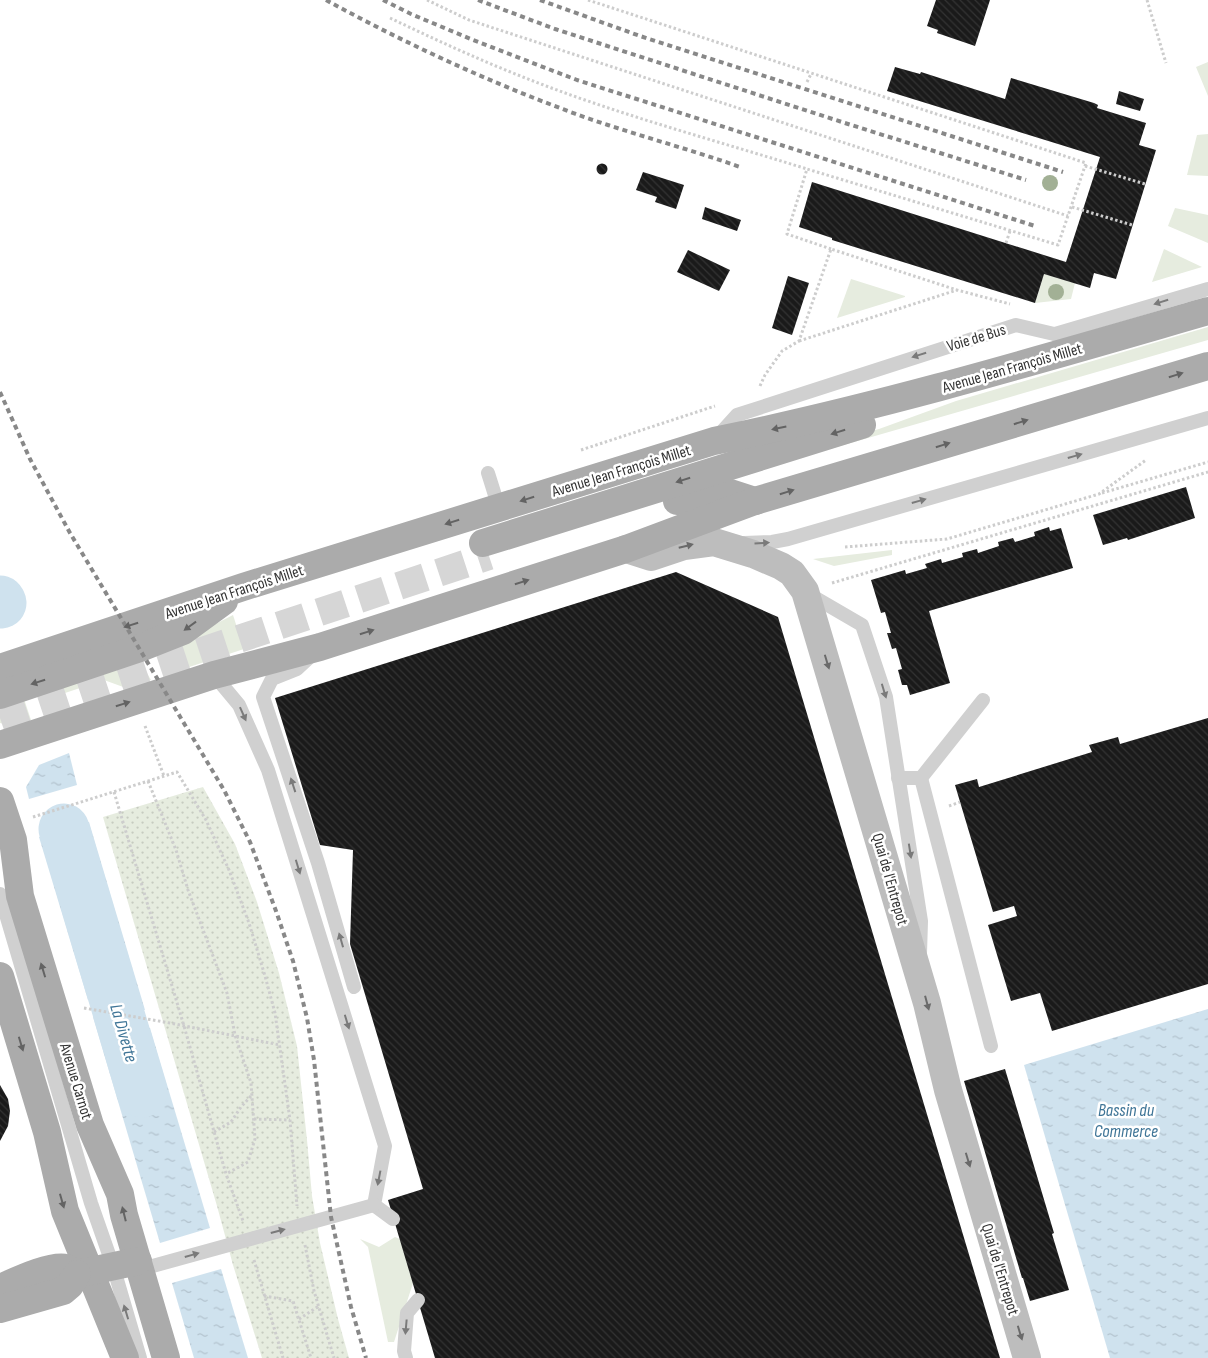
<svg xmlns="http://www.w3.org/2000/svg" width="1208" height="1358" viewBox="0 0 1208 1358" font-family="'Sofia Sans Condensed',sans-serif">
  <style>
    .grass { fill: #e6ecdf }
    .park { fill: url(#park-dots) }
    .water { fill: url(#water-ripples) }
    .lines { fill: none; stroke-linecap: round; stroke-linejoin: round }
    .river { stroke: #cfe2ee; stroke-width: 51 }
    .building { fill: url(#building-back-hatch) }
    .primary-tunnel { stroke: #d6d6d6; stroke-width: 28; stroke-dasharray: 28 14; stroke-linecap: butt }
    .path { stroke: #cdcdcd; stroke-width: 3; stroke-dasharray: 2.5 2.5; stroke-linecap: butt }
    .lane { stroke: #d0d0d0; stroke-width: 14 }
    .secondary { stroke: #bdbdbd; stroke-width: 28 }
    .primary { stroke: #ababab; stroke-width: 28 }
    .rail { stroke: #888; stroke-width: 4; stroke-dasharray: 5 4; stroke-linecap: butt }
    .tree { fill: #a2b095 }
    .oneway { fill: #7a7a7a }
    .oneway2 { fill: #636363 }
    .oneway3 { fill: #6a6a6a }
    .labels { text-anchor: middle; stroke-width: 5; stroke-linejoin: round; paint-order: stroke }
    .street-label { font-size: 16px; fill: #333; stroke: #fff }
    .water-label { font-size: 18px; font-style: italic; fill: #3f7597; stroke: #fff }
  </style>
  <defs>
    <pattern id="park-dots" width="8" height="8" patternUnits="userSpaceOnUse" patternTransform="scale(1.25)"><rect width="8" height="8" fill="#e6ecdf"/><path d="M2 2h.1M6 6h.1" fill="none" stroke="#c6cbc0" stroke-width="1.8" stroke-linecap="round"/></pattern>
    <pattern id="water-ripples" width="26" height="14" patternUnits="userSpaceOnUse" patternTransform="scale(1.25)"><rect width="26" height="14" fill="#cfe2ee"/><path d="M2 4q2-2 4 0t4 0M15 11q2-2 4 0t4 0" fill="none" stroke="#b2c2cd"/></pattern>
    <pattern id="building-back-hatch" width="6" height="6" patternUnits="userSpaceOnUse" patternTransform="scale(1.25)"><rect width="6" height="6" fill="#1a1a1a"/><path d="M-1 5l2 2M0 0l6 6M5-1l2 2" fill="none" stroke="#333"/></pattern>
  </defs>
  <rect width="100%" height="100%" fill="#fff"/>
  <g class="grass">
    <polygon points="1208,62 1208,96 1196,67"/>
    <polygon points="1208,134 1208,176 1187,175 1197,135"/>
    <polygon points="1175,208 1208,215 1208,243 1168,226"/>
    <polygon points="1164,249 1202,267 1152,282"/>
    <polygon points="1044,274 1075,283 1071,299 1035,303"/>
    <polygon points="851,279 905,296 905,297 837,318"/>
    <polygon points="1208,327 1208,340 809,455 807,449 879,429 956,401"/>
    <polygon points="892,550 892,555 834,566 813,559"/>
    <polygon points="233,615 244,649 171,673 161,652"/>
    <polygon points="138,658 151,680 126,688 104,680 44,700 40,689"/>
    <polygon points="22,693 31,720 12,726 0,723 0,702"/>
    <polygon points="395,1237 400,1239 413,1283 394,1342 388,1342 368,1247 360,1239 379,1247"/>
  </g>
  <polygon class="park" points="203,787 235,844 257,902 279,973 297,1046 307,1140 312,1196 320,1243 338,1319 349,1358 262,1358 233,1265 217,1206 103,817"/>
  <g class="water">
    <polygon points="69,753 77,785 29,799 26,787 39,765"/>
    <polygon points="88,822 89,822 145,1010 88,1000 39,837"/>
    <polygon points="1208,1009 1208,1358 1110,1358 1024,1065"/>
    <polygon points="93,1017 150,1028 210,1228 160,1243"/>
    <polygon points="221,1269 248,1358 194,1358 172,1283"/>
  </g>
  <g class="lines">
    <g class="river">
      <polyline points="0,601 1,603"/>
      <polyline points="64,829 142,1092"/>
    </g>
  </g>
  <g class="building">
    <polygon points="936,0 990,0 975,46 937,33 938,30 927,26"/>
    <polygon points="895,67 920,74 921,72 1005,99 1011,78 1094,103 1098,105 1097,108 1146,123 1139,145 1156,150 1116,279 1094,273 1090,288 1044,274 1035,303 832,240 832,238 799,227 812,182 1066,262 1100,157 887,91"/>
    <polygon points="1119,91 1144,99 1140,111 1116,104"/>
    <circle cx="602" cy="169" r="5.5"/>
    <polygon points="643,172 684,185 676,209 655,202 657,197 636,190"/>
    <polygon points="705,207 741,220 737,231 702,219"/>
    <polygon points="688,250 730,270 719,291 677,272"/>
    <polygon points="788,276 809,283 792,335 772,328"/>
    <polygon points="1186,487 1195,518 1128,540 1127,538 1103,545 1093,515"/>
    <polygon points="1049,527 1050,531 1061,528 1073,568 929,611 950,683 910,695 907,685 902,685 898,670 902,669 896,648 892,649 887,633 891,633 885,612 881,613 871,580 905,570 906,574 927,568 925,564 941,559 942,563 963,557 962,553 977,549 978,553 999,546 998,542 1013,538 1015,542 1035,536 1034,532"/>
    <polygon points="676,572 778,617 1000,1358 435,1358 388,1200 423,1189 350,944 353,850 320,845 275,698"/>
    <polygon points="1208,718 1208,984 1052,1031 1040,993 1011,1001 988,925 1017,916 1014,906 993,912 955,785 977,779 979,787 1092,752 1089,745 1118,737 1120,744"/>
    <polygon points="1005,1069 1054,1233 1052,1234 1069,1290 1030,1301 1023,1278 1022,1278 964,1081"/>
    <polygon points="0,1085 8,1099 10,1111 8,1126 0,1141"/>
  </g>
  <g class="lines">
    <polyline class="primary-tunnel" points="0,718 489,556"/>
    <g class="path">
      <polyline points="427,0 469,20 1068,216"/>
      <polyline points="588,0 1086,163 1058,245 807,169 787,234 831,249"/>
      <polyline points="1147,0 1166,63"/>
      <path d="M390,18C432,38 475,58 518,75C612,113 711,139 807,169"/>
      <polyline points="807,82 811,74"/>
      <polyline points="1085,166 1145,184"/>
      <polyline points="1072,207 1132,225"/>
      <polyline points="1006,243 1010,231"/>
      <polyline points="799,341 957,290"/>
      <polyline points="760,386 765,375 782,351 799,341 831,249 957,290 1010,304"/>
      <polyline points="581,450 715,406"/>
      <polyline points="1102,493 1208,462"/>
      <polyline points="845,547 947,539 1099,494 1146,460"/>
      <polyline points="832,583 1208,472"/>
      <polyline points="145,726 164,776"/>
      <polyline points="148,781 176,850 188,890 227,993 235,1035 251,1083 255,1139 251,1152 248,1162 226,1174"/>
      <polyline points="114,792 184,1026 226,1174 243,1221"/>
      <polyline points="949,806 960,802"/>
      <polyline points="33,817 177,772 206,820 229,870 249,923 265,976 275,1013 290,1120 297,1206"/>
      <polyline points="84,1008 170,1023 280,1045"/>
      <polyline points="254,1119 290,1120"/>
      <polyline points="214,1132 231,1122 241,1107 251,1096"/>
      <polyline points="305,1245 314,1291 334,1358"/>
      <polyline points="254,1260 283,1358"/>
      <polyline points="264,1296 293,1301 311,1358"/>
      <polyline points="299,1319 319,1306"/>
    </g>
    <g class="lane">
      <polyline points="1055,334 1208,289"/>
      <polyline points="718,436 737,415 1016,325 1084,341"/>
      <polyline points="488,473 499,508"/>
      <polyline points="744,543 772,542 788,539 1208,418"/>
      <polyline points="807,593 862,625 886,697 921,921 920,953"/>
      <polyline points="312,655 297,669 272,679 263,697 318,863 354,987"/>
      <polyline points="214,675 239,705 268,770 385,1146 374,1205 393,1219"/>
      <polyline points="898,778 921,778 983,700"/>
      <polyline points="921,778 991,1046"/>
      <polyline points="0,894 91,1203 113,1266 140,1358"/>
      <polyline points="138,1261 149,1267 374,1205"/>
      <polyline points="406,1358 404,1351 407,1313 418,1300"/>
    </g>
    <polyline class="secondary" points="626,549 651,557 684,546 714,542 753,554 781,566 792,573 805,591 927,1003 948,1090 1027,1358"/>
    <g class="primary">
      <polyline points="677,501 718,489 755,501"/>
      <polyline points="483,543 862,425"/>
      <path d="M0,668L243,587L714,441C881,407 1045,358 1208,311"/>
      <polyline points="0,695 140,648 183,631 224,601"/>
      <polyline points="0,745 214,675 320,647 626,549 755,501 1208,366"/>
      <polyline points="0,801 13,840 20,896 90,1125 120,1194 124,1215 166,1358"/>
      <polyline points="0,976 47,1132 65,1211 125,1358"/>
      <polyline points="77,1274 138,1261"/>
      <path d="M0,1288C14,1282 51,1264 66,1268C69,1270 73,1272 77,1274"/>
      <polyline points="0,1309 63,1291 70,1285 77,1274"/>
    </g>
    <g class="rail">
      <path d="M326,0C401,41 480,78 560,108C619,131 681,146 740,167"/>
      <polyline points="383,0 411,14 473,40 577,80 1035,226"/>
      <polyline points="478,0 555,29 848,124 1026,180"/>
      <polyline points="540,0 640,36 1063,172"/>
      <polyline points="0,392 30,459 70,533 224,790 250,842 276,911 293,961 307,1018 314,1060 331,1217 351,1307 366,1358"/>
    </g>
  </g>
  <g class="tree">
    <circle cx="1050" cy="183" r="8"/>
    <circle cx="1056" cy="292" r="8"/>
  </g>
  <defs><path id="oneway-solid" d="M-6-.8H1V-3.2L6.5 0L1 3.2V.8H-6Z" transform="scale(1.25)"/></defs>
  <g class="oneway">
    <use href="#oneway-solid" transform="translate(1161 302) rotate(163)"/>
    <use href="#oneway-solid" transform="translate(919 355) rotate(163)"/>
    <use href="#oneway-solid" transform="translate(1075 456) rotate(-16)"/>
    <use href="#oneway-solid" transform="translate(919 501) rotate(-16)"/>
    <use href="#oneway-solid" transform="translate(762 543) rotate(-3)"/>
    <use href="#oneway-solid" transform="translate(884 691) rotate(73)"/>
    <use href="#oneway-solid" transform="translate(243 714) rotate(66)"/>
    <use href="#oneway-solid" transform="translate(293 785) rotate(-108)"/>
    <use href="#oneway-solid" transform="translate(910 851) rotate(81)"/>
    <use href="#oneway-solid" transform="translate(298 867) rotate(73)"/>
    <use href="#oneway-solid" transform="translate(341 940) rotate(-106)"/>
    <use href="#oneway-solid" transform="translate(347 1022) rotate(73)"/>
    <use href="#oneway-solid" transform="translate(379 1178) rotate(101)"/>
    <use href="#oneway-solid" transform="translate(278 1231) rotate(-15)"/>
    <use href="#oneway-solid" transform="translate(192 1255) rotate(-16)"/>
    <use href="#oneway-solid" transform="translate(126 1312) rotate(-107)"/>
    <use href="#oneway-solid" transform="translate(406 1327) rotate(95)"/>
  </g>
  <g class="oneway2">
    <use href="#oneway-solid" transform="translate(1176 375) rotate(-17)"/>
    <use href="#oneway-solid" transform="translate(1021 422) rotate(-17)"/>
    <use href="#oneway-solid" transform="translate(779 428) rotate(168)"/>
    <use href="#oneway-solid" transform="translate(838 432) rotate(163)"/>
    <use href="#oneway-solid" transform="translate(943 445) rotate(-17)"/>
    <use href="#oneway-solid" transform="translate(683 480) rotate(163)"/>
    <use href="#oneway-solid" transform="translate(787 492) rotate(-17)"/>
    <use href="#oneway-solid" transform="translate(527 499) rotate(163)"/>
    <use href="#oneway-solid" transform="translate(452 522) rotate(163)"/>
    <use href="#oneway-solid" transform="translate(522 582) rotate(-18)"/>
    <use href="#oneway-solid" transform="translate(131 625) rotate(162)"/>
    <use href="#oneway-solid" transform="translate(190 626) rotate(144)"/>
    <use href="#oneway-solid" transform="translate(367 632) rotate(-18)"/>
    <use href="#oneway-solid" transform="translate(38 682) rotate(162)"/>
    <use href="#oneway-solid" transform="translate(123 704) rotate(-17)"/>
    <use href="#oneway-solid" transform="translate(43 970) rotate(-107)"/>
    <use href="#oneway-solid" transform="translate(21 1044) rotate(73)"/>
    <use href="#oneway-solid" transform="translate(62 1201) rotate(74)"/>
    <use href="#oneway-solid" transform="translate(124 1214) rotate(-104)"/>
  </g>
  <g class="oneway3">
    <use href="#oneway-solid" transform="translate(686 546) rotate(-14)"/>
    <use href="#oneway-solid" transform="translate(827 662) rotate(73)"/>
    <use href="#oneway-solid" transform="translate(927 1003) rotate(75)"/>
    <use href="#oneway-solid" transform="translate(968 1160) rotate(73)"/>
    <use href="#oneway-solid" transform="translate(1020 1333) rotate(73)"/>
  </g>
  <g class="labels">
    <g class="street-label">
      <text transform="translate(976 337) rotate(-17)" y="6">Voie de Bus</text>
      <text transform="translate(1012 367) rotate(-16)" y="6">Avenue Jean François Millet</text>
      <text transform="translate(621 470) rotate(-17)" y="6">Avenue Jean François Millet</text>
      <text transform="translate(234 591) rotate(-18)" y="6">Avenue Jean François Millet</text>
      <text transform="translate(891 879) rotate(74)" y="6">Quai de l'Entrepot</text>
      <text transform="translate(77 1081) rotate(73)" y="6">Avenue Carnot</text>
      <text transform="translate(1001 1269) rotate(73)" y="6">Quai de l'Entrepot</text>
    </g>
    <g class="water-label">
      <text transform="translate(124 1033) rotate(74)" y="6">La Divette</text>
      <text x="1126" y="1116">Bassin du<tspan x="1126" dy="21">Commerce</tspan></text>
    </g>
  </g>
</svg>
